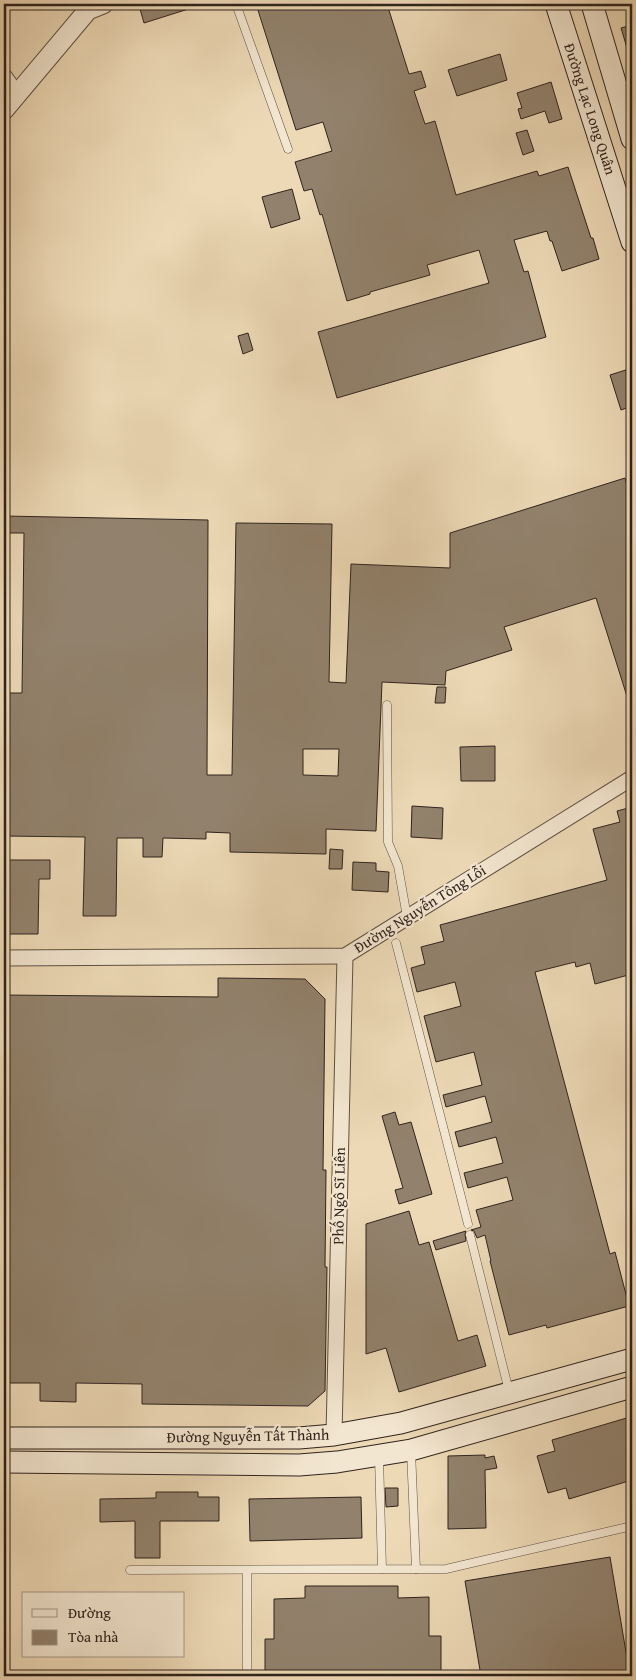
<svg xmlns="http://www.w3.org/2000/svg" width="636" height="1680" viewBox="0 0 636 1680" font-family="'Gentium Book Plus',serif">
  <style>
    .building { fill: #92826d; stroke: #30231d; fill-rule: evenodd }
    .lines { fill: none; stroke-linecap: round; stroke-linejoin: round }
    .service-casing { stroke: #5f5043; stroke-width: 9 }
    .minor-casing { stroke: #5f5043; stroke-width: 17 }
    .tertiary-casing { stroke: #5f5043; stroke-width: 21 }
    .secondary-casing { stroke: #30231d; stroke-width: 23 }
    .service { stroke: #f3e6d0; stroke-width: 8 }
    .minor { stroke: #f3e6d0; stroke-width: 15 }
    .tertiary { stroke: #f3e6d0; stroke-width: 19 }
    .secondary { stroke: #f3e6d0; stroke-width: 21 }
    .labels { text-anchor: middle; stroke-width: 4.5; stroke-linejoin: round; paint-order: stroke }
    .street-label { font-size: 15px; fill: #30231d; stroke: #f3e6d0 }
  </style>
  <rect width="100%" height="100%" fill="#edd9b6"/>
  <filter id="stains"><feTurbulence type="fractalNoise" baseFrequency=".004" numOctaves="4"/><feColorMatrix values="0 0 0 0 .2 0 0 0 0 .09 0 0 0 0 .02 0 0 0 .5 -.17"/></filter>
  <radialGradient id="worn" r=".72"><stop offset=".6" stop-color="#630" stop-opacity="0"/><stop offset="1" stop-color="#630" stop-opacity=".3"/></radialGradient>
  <g class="building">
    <polygon points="156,4 197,4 198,6 144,23 140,9"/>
    <polygon points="256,4 387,4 409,74 421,71 426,87 414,91 425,124 435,121 456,195 537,171 539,176 568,167 591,238 593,238 599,259 562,271 552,241 550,241 547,231 514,240 524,272 528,271 546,337 337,398 318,332 489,283 479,250 427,265 430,275 370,292 370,294 347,301 322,214 320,215 312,189 304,191 295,162 332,151 323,122 296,130"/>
    <polygon points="632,25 632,58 630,58 621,28"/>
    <polygon points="500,54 507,80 457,96 448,70"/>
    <polygon points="551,82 562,119 549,123 545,111 521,119 518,109 522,108 517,93"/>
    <polygon points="527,130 534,151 523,155 516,133"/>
    <polygon points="292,189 300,219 271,228 262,197"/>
    <polygon points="248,333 253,350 243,354 238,336"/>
    <polygon points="632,368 632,406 621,410 610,375"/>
    <path d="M625,478L632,503V706H630L596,598L504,627L512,650L446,671L445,685L382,682L376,831L326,829V854L230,852V833L206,832V839L163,838L162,857H143V838H117L116,916H83L85,837L4,836V693H22L24,533H4V516L208,520L207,775H232L236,523L332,524L329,682L346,683L351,564L450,568V533ZM303,749H339L338,776L303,775Z"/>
    <polygon points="437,687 446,687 445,703 435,703"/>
    <polygon points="495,746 495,781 461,781 460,747"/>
    <polygon points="412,806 443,808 442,839 411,837"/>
    <polygon points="632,807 632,974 595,984 590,963 576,967 575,962 535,972 610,1254 615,1252 629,1306 547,1328 546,1325 509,1335 490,1261 491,1261 485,1235 477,1238 474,1231 471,1230 481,1227 476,1210 513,1200 507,1177 468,1188 464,1173 503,1163 496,1137 459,1147 455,1132 492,1122 485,1096 446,1107 443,1095 482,1085 474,1052 436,1062 424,1016 461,1006 455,982 417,992 411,968 425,964 421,947 444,941 440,925 607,880 593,829 620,822 617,811"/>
    <polygon points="330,849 343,850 342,869 329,869"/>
    <polygon points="6,860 50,860 50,879 39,879 38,934 5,934"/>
    <polygon points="353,862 376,863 376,871 389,872 388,892 352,890"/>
    <polygon points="218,978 305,979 325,999 323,1170 326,1170 325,1267 327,1267 325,1391 308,1406 142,1404 142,1384 76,1383 76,1402 40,1401 40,1383 4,1383 4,995 218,997"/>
    <polygon points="395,1112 399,1125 411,1122 432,1194 399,1204 395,1190 403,1188 382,1116"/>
    <polygon points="409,1211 419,1245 429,1242 458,1341 477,1335 486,1366 399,1392 386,1348 366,1354 366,1224"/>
    <polygon points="466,1231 465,1234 466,1241 436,1250 433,1241"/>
    <polygon points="630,1417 632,1425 632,1480 569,1499 566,1488 548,1493 537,1456 555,1451 552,1440"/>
    <polygon points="485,1455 485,1458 494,1456 497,1468 485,1470 486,1528 448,1529 448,1456"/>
    <polygon points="385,1488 398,1488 398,1506 386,1507"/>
    <polygon points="156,1492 198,1492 198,1497 219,1497 219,1521 160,1521 160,1558 135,1558 135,1521 100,1522 100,1499 156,1498"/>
    <polygon points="361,1497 362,1538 250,1541 249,1499"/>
    <polygon points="610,1557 630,1676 481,1676 465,1581"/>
    <polygon points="305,1586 398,1586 398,1598 429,1597 429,1636 441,1636 441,1676 265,1676 265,1639 274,1639 274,1599 305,1598"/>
  </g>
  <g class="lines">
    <defs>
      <g id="service">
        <polyline points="236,4 288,149"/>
        <polyline points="387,705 388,842 398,866 407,917"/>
        <polyline points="396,943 468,1224"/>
        <polyline points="470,1235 509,1391"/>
        <polyline points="411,1451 416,1569"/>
        <polyline points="379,1456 382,1569"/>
        <polyline points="130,1570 446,1569 632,1526"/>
        <polyline points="247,1570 247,1676"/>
      </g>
      <g id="minor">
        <polyline points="4,76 17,94"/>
        <polyline points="4,958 345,956 632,778"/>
        <polyline points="334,1435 345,956"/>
      </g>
      <polyline id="tertiary" points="4,110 88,10 103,4"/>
      <g id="secondary">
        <polyline points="556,4 632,242"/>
        <polyline points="592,4 632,139"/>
        <polyline points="4,1438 299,1438 334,1435 401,1423 632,1359"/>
        <polyline points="4,1462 299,1465 337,1462 411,1450 632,1387"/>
      </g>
    </defs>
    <use href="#service" class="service-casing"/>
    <use href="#minor" class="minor-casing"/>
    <use href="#tertiary" class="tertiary-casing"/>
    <use href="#secondary" class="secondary-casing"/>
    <use href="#service" class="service"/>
    <use href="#minor" class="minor"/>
    <use href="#tertiary" class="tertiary"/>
    <use href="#secondary" class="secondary"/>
  </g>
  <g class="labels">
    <g class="street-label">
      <text transform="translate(590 109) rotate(72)" y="5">Đường Lạc Long Quân</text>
      <text transform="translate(420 909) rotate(-32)" y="5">Đường Nguyễn Tông Lỗi</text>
      <text transform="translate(339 1196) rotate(-89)" y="5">Phố Ngô Sĩ Liên</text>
      <text transform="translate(248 1436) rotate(-1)" y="5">Đường Nguyễn Tất Thành</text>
    </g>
  </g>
  <rect width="636" height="1680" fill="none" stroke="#edd9b6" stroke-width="20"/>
  <rect x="5" y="5" width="626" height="1670" fill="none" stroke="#30231d" stroke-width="2.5"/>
  <rect x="10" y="10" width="616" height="1660" fill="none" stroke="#30231d"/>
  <rect x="22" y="1592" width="162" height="65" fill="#f3e6d0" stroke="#a59888"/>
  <rect x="32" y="1609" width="25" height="8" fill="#f3e6d0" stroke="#a59888"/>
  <text x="68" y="1618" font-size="15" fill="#30231d">Đường</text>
  <rect x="32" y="1630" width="25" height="15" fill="#92826d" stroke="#a59888"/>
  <text x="68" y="1642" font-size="15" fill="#30231d">Tòa nhà</text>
  <rect width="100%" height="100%" filter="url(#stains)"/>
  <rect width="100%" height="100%" fill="url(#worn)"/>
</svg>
